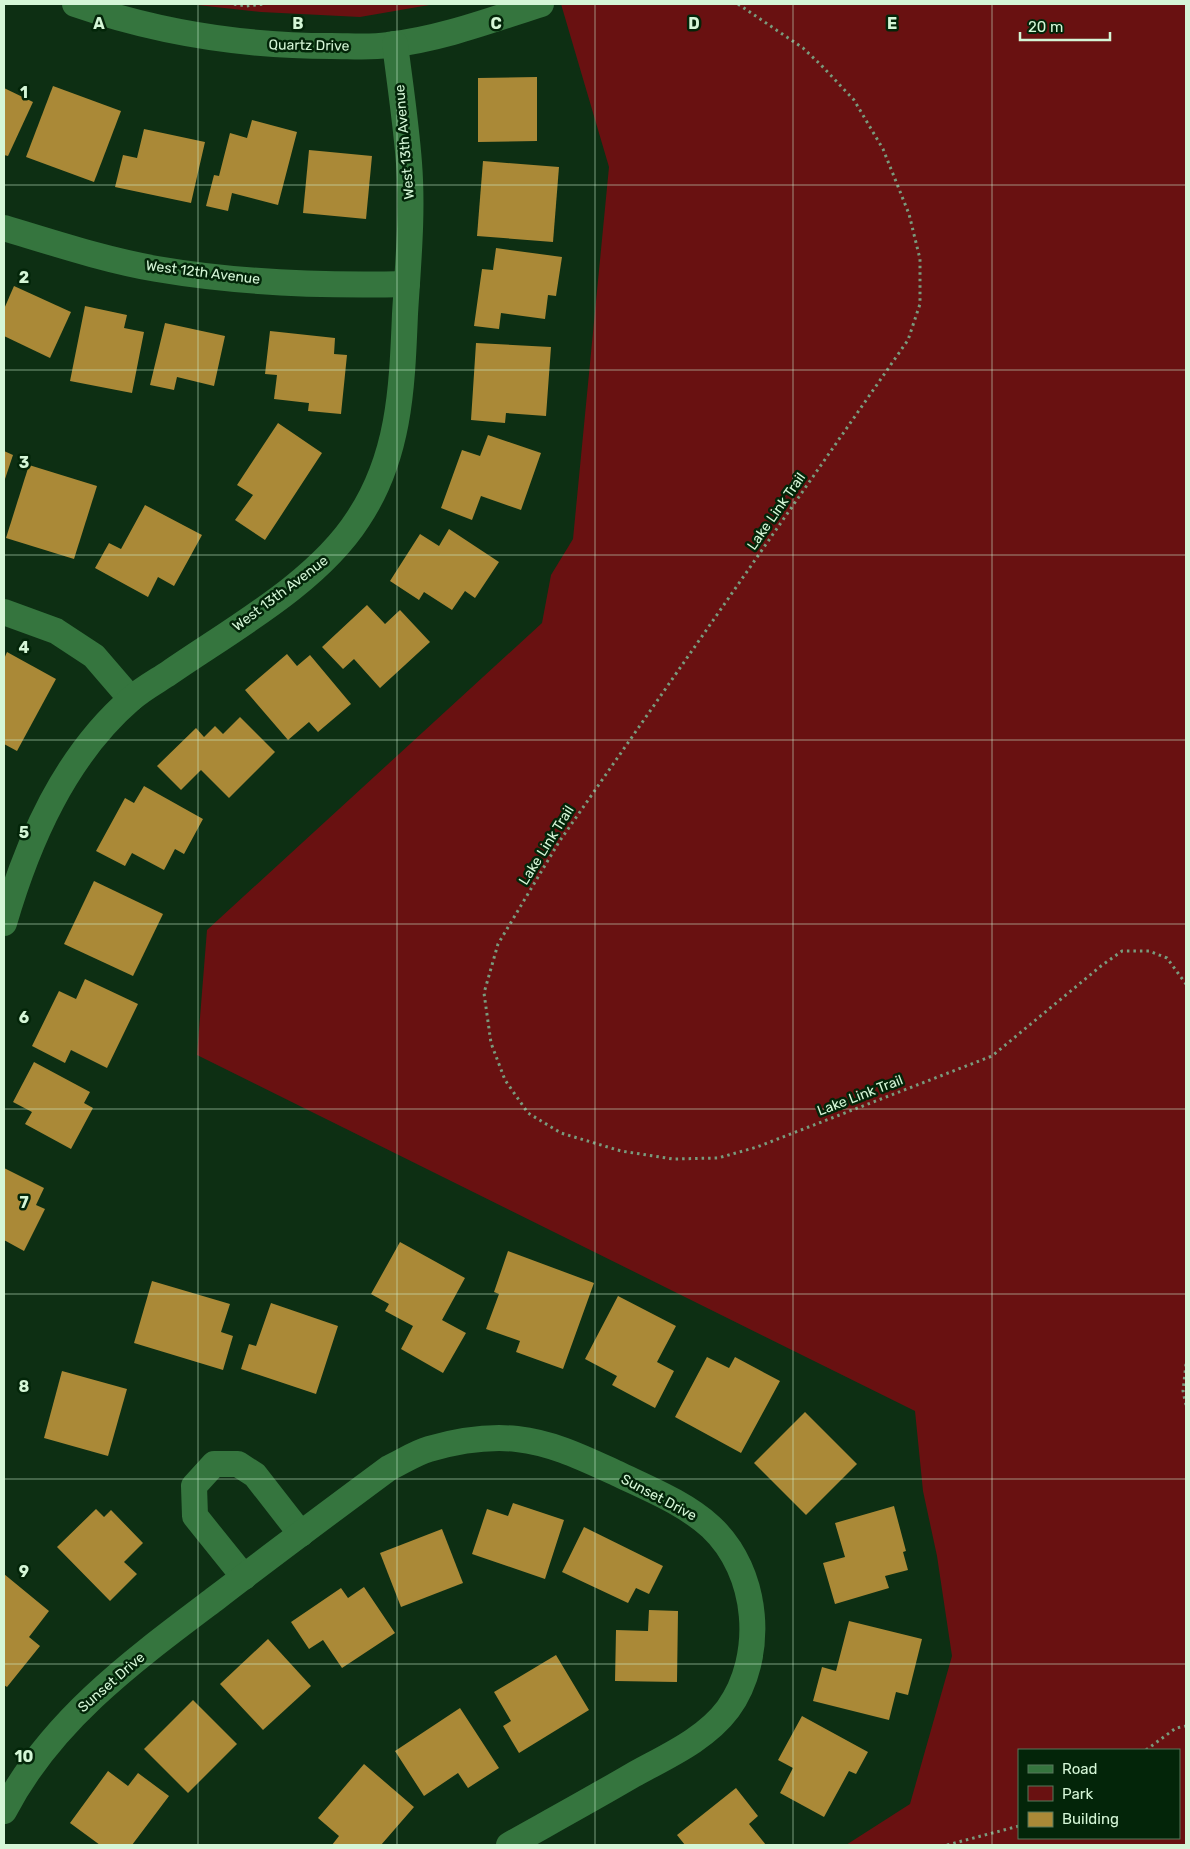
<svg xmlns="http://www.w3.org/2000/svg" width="1190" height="1849" viewBox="0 0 1190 1849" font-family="Rubik,sans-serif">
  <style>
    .green { fill: #691111; fill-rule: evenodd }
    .building { fill: #aa8937 }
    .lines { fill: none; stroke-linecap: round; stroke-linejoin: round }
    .path { stroke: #799b7d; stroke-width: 3; stroke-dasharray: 2.5 4; stroke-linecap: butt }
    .minor { stroke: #35753e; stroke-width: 26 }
    .grid { fill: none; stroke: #d5f6d7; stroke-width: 1; stroke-opacity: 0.55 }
    .labels { text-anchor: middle; stroke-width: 5; stroke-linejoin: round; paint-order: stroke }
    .street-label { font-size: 14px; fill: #d5f6d7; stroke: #032509 }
    .grid-label { font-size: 16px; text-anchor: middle; font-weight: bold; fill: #d5f6d7; stroke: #032509; stroke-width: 5; stroke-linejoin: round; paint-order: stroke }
  </style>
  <rect width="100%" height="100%" fill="#0d2f13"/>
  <g class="green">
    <polygon points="188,4 435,4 360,17 261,12"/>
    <path d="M561,4H1186V1845H846L910,1804L952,1656L937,1556L923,1491L915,1411L197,1055L207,930L542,623L551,575L573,539L609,167ZM1019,1750H1179V1838H1019Z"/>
  </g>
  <g class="building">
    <polygon points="537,77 537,141 478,142 478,78"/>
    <polygon points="53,86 121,111 94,182 26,157"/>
    <polygon points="4,88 33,102 8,156 4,155"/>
    <polygon points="252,120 297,132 278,205 232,193 228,211 206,206 214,175 219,176 230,133 247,138"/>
    <polygon points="144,129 205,142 191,203 115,187 123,155 137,158"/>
    <polygon points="309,150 372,156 366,219 303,213"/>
    <polygon points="483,161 559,167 553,242 477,236"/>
    <polygon points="496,248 562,257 556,296 548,295 545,319 501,313 499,329 474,326 482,269 493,270"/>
    <polygon points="14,286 71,312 50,358 4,336 4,309"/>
    <polygon points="85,306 127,315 124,328 144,332 132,393 70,381"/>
    <polygon points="165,323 225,336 214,386 177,377 174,390 150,385"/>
    <polygon points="270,331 335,338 334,354 347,355 341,414 308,411 309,403 274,399 277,375 265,374"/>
    <polygon points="476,343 551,347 546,416 506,413 505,423 471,420"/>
    <polygon points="278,423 322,453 265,540 235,520 253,495 237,485"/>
    <polygon points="488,435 541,453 521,510 481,496 472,520 441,508 462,450 480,456"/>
    <polygon points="4,451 13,455 4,482"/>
    <polygon points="29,465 97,486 74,559 6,538"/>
    <polygon points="145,505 202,535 174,586 158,577 148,597 95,568 109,543 121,549"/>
    <polygon points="449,529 499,562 475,598 465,591 452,610 424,592 419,600 390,581 420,534 439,546"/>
    <polygon points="367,605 385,624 400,610 430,642 380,688 354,659 343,669 322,647"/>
    <polygon points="7,652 56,679 17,751 4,744 4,659"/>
    <polygon points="287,654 297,666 310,655 351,704 318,732 309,722 288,740 245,690"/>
    <polygon points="240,717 275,752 229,798 201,770 181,790 157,766 196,728 204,737 215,726 223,734"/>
    <polygon points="144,786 203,819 184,854 175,849 164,870 132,853 125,866 96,851 125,798 134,803"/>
    <polygon points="94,881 163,914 133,976 64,944"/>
    <polygon points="85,979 138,1004 107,1068 71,1050 65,1063 32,1046 59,991 76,999"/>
    <polygon points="34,1062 90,1092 84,1103 93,1108 71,1149 25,1124 32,1112 13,1102"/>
    <polygon points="4,1168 44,1188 36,1205 45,1209 24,1251 4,1240"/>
    <polygon points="400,1242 465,1278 442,1320 466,1333 443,1373 401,1349 413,1326 385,1311 389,1304 371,1294"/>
    <polygon points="508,1251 594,1283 563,1369 516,1352 520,1341 486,1329 499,1294 494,1292"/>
    <polygon points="152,1281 230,1304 221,1332 233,1336 223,1370 134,1343"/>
    <polygon points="618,1296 676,1326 657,1362 674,1371 655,1408 612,1385 617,1376 585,1359"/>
    <polygon points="271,1303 338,1326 316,1394 241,1369 249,1344 256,1346"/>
    <polygon points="707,1357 729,1368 735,1357 780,1381 741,1453 675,1417"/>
    <polygon points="62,1371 127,1389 108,1456 44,1438"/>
    <polygon points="805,1412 857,1464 806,1515 754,1463"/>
    <polygon points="513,1503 564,1520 545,1579 472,1554 487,1509 508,1516"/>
    <polygon points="894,1506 906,1551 903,1552 908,1570 885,1576 889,1588 835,1604 823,1563 845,1557 835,1523"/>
    <polygon points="96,1509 104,1517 111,1510 143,1543 124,1562 137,1574 110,1601 57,1547"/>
    <polygon points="584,1527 663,1566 649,1594 636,1588 628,1603 562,1572"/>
    <polygon points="442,1529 463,1583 401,1607 380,1553"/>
    <polygon points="4,1574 49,1611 29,1637 40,1646 7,1687 4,1685"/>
    <polygon points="364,1587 395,1633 342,1668 323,1640 309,1649 291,1622 341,1588 348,1598"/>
    <polygon points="649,1610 678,1611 677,1682 615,1681 616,1630 648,1631"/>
    <polygon points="849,1621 922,1639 908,1695 896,1692 889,1720 813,1701 822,1667 836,1671"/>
    <polygon points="268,1639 311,1686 263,1730 220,1684"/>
    <polygon points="556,1655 589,1710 519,1753 503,1726 511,1721 494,1692"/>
    <polygon points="193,1700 237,1744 188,1793 144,1749"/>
    <polygon points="460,1708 499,1768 468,1788 458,1773 424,1796 395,1751"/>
    <polygon points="802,1716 868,1752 856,1774 849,1771 824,1817 780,1793 793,1768 778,1760"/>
    <polygon points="364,1764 414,1807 381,1845 332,1845 339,1836 318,1818"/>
    <polygon points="108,1771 128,1786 138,1773 169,1796 132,1845 100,1845 70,1823"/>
    <polygon points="736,1788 758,1816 749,1824 766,1845 685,1845 677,1835"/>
  </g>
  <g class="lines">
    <g class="path">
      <polyline points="234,4 246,6 264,4"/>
      <polyline points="738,4 803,48 821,65 854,100 883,149 909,214 920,259 920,304 908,340 559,842 498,944 484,993 491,1043 505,1080 528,1113 561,1133 621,1151 673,1159 718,1158 757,1147 992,1056 1101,966 1122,951 1149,951 1167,958 1186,984"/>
      <polyline points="1186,1364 1183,1391 1186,1405"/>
      <polyline points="1146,1750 1176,1728 1186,1726"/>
      <polyline points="947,1845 1019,1826"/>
    </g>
    <g class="minor">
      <path d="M75,4C159,33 243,46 331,46C350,46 370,48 388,45C441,39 491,20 541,4"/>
      <path d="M4,228C54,243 105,260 157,269C239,283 324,286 407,284"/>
      <polyline points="4,612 56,631 94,656 131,699"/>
      <path d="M4,923C28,841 65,756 131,699C142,689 157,681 169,673C231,630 317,583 358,519C400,456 402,387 405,314C408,264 413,213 409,163C406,123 400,84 395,44"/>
      <polyline points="244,1577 195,1516 194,1486 214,1464 238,1464 255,1475 301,1534"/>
      <path d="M4,1811C51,1720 135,1659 216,1598C273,1554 331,1511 389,1468C402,1462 415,1453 429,1449C457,1441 488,1436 517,1439C553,1443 583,1458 616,1473C647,1488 685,1503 711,1527C759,1572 766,1656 728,1709C705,1740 665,1757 633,1775C592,1799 550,1822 509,1845"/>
    </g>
  </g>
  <path class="grid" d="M198,4V1845M397,4V1845M595,4V1845M793,4V1845M992,4V1845M4,185H1186M4,370H1186M4,555H1186M4,740H1186M4,924H1186M4,1109H1186M4,1294H1186M4,1479H1186M4,1664H1186"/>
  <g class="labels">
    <g class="street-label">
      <text transform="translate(309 45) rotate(1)" y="5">Quartz Drive</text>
      <text transform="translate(404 142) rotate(-95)" y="5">West 13th Avenue</text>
      <text transform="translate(203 272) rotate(7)" y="5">West 12th Avenue</text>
      <text transform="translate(776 511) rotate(-55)" y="5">Lake Link Trail</text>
      <text transform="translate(280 593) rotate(-37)" y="5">West 13th Avenue</text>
      <text transform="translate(546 845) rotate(-58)" y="5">Lake Link Trail</text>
      <text transform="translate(860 1095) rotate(-21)" y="5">Lake Link Trail</text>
      <text transform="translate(659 1497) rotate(28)" y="5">Sunset Drive</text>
      <text transform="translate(111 1682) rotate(-41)" y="5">Sunset Drive</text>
    </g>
  </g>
  <g class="grid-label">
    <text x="99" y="29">A</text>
    <text x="298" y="29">B</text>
    <text x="496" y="29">C</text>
    <text x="694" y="29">D</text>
    <text x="892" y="29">E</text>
    <text x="24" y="98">1</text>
    <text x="24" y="283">2</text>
    <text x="24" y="468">3</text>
    <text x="24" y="653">4</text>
    <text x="24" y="838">5</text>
    <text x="24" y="1023">6</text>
    <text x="24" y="1208">7</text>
    <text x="24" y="1392">8</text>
    <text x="24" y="1577">9</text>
    <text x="24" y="1762">10</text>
  </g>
  <rect width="1190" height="1849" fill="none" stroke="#d5f6d7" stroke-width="10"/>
  <rect x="1018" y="1749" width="162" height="90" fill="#032509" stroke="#57795b"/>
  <rect x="1028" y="1765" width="25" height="8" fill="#35753e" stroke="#57795b"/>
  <text x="1062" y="1774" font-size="15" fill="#d5f6d7">Road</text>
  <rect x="1028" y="1786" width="25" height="15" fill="#691111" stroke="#57795b"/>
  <text x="1062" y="1799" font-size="15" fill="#d5f6d7">Park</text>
  <rect x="1028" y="1812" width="25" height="15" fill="#aa8937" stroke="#57795b"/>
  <text x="1062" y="1824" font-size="15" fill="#d5f6d7">Building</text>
  <path d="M1020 32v8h90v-8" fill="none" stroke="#d5f6d7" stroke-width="2.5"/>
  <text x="1028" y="32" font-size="15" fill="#d5f6d7" stroke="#032509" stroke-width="4" paint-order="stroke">20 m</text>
</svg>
